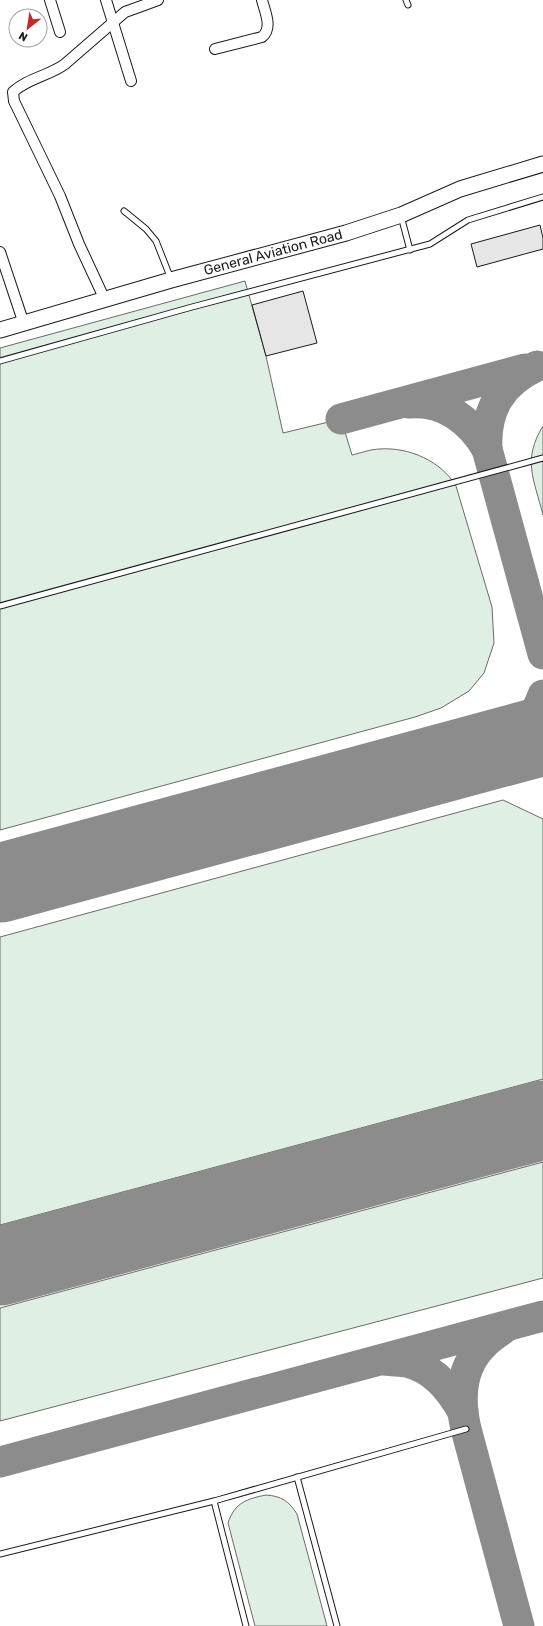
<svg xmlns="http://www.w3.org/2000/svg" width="543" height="1626" viewBox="0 0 543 1626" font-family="Rubik,sans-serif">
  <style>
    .green { fill: #e0efe3; stroke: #6a6a6a }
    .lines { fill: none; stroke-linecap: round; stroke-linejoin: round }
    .taxiway { stroke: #8c8c8c; stroke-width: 31 }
    .runway { stroke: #8c8c8c; stroke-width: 79 }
    .building { fill: #e6e6e6; stroke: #1a1a1a }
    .service-casing { stroke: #1a1a1a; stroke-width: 7 }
    .minor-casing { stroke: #1a1a1a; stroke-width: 12 }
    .secondary-casing { stroke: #1a1a1a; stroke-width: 17 }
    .service { stroke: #fff; stroke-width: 5 }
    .minor { stroke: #fff; stroke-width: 10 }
    .secondary { stroke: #fff; stroke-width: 15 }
    .labels { text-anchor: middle; stroke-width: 3; stroke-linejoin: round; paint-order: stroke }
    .street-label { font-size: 14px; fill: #1a1a1a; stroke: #fff }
  </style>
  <rect width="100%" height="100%" fill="#fff"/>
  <g class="green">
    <path d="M245,281L266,356L283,433L341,419L352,455C361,453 371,449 380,449C409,447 441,461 456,486L492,607L494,643L484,673L469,691L441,708L415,717L0,830V348Z"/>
    <path d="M543,426V515C534,479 522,460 543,426Z"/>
    <polygon points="503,800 543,819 543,1079 0,1225 0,937"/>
    <polygon points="543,1162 543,1278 0,1421 0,1308"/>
    <path d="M266,1495C281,1496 289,1501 297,1514L327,1626H255L228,1523C235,1502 247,1499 266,1495Z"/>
  </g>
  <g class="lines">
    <g class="taxiway">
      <path d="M537,366C501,383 485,409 487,449L543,654"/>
      <path d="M410,403C444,400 471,421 487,449"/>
      <polyline points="341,419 525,369"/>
      <path d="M496,749C520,736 534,720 543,695"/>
      <path d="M496,749C513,748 527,748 543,754"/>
      <path d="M504,1328C498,1333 491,1337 485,1343C460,1366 459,1399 466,1429L519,1626"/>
      <path d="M385,1360C393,1361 400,1361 407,1362C434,1368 451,1390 463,1412"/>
      <polyline points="0,1462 543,1316"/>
    </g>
    <g class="runway">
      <polyline points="0,883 543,736"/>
      <polyline points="0,1266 543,1120"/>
    </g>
  </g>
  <g class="building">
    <polygon points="540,225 543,238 543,249 477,267 471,244"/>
    <polygon points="303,291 317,343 266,356 252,305"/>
  </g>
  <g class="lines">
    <defs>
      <g id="service">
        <polyline points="406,0 408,5"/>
        <polyline points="124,211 146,229 156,241 171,279"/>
        <polyline points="401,216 410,250"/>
        <polyline points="0,361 192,307 430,244 468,220 543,197"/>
        <polyline points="0,606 543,458"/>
        <polyline points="297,1477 337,1626"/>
        <polyline points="214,1501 246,1626"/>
        <polyline points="0,1554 214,1501 466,1429"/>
      </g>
      <g id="minor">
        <polyline points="50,0 60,32"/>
        <polyline points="106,0 131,81"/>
        <path d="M215,49L262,37C273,28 265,12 262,0"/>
        <polyline points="0,252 24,324"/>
        <path d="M105,300L79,244L60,196L14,101L13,92C28,78 49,76 65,64L125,12L158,0"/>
      </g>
      <polyline id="secondary" points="0,330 171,280 346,233 401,215 460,189 543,164"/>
    </defs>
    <use href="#service" class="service-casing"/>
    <use href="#minor" class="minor-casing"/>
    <use href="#secondary" class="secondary-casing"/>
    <use href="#service" class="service"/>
    <use href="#minor" class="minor"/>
    <use href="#secondary" class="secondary"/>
  </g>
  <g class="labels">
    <g class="street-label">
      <text transform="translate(273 252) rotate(-15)" y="5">General Aviation Road</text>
    </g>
  </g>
  <g transform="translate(28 28) rotate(210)"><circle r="19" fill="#ffffff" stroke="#a3a3a3"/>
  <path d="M0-3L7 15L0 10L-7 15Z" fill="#c62828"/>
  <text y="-6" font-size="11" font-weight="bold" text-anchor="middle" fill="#1a1a1a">N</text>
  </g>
</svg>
